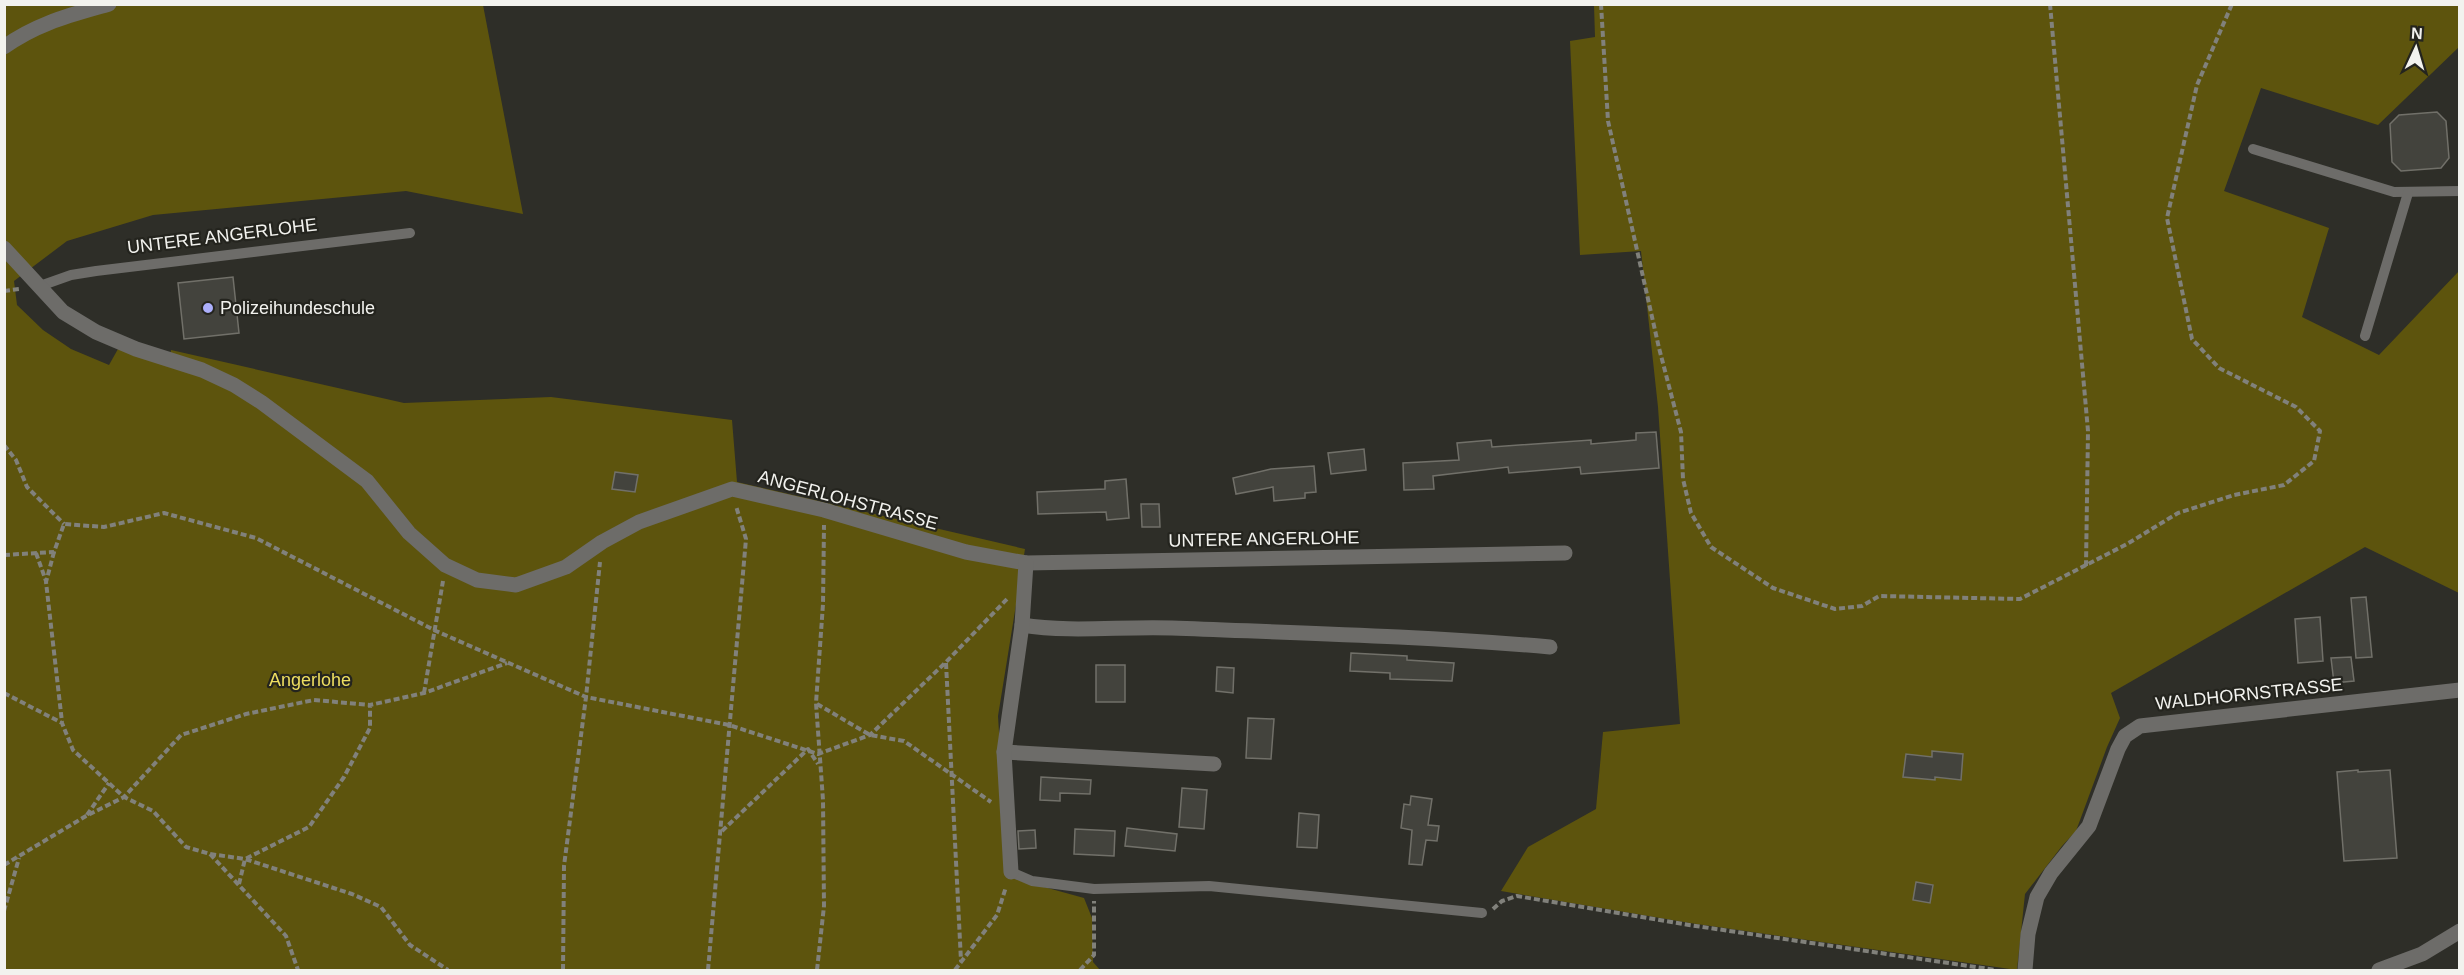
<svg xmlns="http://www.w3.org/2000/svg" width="2464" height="975" viewBox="0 0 2464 975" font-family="Arial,sans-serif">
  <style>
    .green { fill: #5d540d }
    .building { fill: #43433d; stroke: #717069; stroke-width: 1.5 }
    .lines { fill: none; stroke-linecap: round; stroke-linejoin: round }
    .path { stroke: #81817b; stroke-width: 4; stroke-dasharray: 6 3; stroke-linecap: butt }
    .service { stroke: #6d6c69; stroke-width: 10 }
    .minor { stroke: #6d6c69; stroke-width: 15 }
    .poi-dot { fill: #acaffb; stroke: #24241e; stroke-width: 2 }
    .labels { text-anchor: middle; stroke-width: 4.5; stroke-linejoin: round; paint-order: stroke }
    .street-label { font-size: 18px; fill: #f2f2ee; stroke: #24241e }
    .poi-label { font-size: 18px; fill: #f2f2ee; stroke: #24241e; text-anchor: start }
    .park-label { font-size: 18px; fill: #eede60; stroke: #24241e }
  </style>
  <rect width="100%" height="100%" fill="#2e2e28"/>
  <g class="green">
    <polygon points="5,5 483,5 523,214 406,191 153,215 67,241 14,281 17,305 43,330 71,349 109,365 118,349 169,363 171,350 404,403 551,397 732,420 737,482 1025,549 998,716 1008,877 1084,898 1092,918 1093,962 1100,970 5,970"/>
    <polygon points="1594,5 2459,5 2459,47 2378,125 2261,88 2224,191 2329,228 2302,317 2379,355 2459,271 2459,593 2365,547 2111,693 2120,718 2107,747 2076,831 2062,846 2025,894 2017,970 1690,923 1501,891 1528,847 1596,809 1603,732 1680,724 1658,407 1641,251 1580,255 1570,41 1595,37"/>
  </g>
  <g class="building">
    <polygon points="2437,112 2446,121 2449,158 2441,168 2401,171 2392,162 2390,124 2399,115"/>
    <polygon points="233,277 239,333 184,339 178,283"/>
    <polygon points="1656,432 1659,468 1581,474 1580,467 1509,473 1508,467 1433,476 1434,489 1404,490 1403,463 1459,460 1457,443 1491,440 1492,447 1591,440 1591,444 1636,440 1636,433"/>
    <polygon points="1364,449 1366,470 1331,474 1328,453"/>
    <polygon points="1314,466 1316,492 1305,493 1305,498 1274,501 1273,487 1236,494 1233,478 1271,469"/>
    <polygon points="615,472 638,475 635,492 612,489"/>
    <polygon points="1126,479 1129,518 1107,520 1106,512 1038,514 1037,492 1105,489 1105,481"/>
    <polygon points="1141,504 1159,504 1160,527 1142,527"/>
    <polygon points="2366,597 2372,657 2356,658 2351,598"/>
    <polygon points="2320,617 2323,661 2298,663 2295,619"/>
    <polygon points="1351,653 1407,656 1407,660 1454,663 1452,681 1390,679 1390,673 1350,671"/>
    <polygon points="2351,657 2354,681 2334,683 2331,658"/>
    <rect x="1096" y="665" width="29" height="37"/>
    <polygon points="1217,667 1234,668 1233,693 1216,691"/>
    <polygon points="1248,718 1274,719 1271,759 1246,758"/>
    <polygon points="1932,751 1963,754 1961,780 1935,777 1935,780 1903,777 1906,754 1932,757"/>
    <polygon points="2358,770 2358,772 2390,770 2397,858 2344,861 2337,772"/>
    <polygon points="1041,777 1091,780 1090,794 1060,793 1060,801 1040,800"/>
    <polygon points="1182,788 1207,790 1204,829 1179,827"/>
    <polygon points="1411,796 1432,799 1428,825 1439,826 1437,841 1426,840 1422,865 1409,864 1412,830 1401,828 1404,804 1410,805"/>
    <polygon points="1299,813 1319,815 1317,848 1297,847"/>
    <polygon points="1127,828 1177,834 1175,851 1125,846"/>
    <polygon points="1075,829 1115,831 1114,856 1074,854"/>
    <polygon points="1035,830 1036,848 1019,849 1018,831"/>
    <polygon points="1916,882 1933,885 1930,903 1913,900"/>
  </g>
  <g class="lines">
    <g class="path">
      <polyline points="1601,4 1608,121 1659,348 1681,432 1683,479 1691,513 1711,547 1773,588 1835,609 1862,606 1879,596 2020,599 2127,544 2178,513 2234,495 2284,485 2314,461 2320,431 2296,407 2219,368 2192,339 2167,218 2197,85 2232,4"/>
      <polyline points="2050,4 2088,431 2086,566"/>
      <polyline points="4,291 19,289"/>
      <polyline points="4,445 16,460 27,487 64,524"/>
      <polyline points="54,552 46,582 62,722"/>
      <polyline points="36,553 46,581"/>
      <polyline points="4,555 54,552 64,524 104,527 164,513 256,538 436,631 586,697 729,725 818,754 870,735 946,662 1007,599"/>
      <polyline points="946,663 961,961"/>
      <polyline points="4,693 62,723 73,750 124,797 153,811 186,847 210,854 245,859 352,894 381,907 410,945 448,970"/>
      <polyline points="424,693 443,581"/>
      <polyline points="817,704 870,735 904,741 991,802"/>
      <polyline points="87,815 109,783"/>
      <polyline points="722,831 808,749 818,764"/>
      <polyline points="210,854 286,936 298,970"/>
      <polyline points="4,865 86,816 124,797 181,735 246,714 314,700 370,705"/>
      <polyline points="239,884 245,859 309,827 344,777 370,728 370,705 424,693 507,663"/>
      <polyline points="1493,909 1502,901 1517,896 1689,925 1996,970"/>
      <polyline points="4,911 19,858"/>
      <polyline points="563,970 564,866 586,697 600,562"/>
      <polyline points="708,970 746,539 736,506"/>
      <polyline points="817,970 824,906 823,800 816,703 823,604 824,525"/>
      <polyline points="955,970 997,915 1006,887"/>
      <polyline points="1080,970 1094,955 1094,901"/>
    </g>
    <g class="service">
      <polyline points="2253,149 2394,192 2460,191"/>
      <polyline points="40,286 71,275 96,271 410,233"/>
      <polyline points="2365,336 2408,193"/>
      <polyline points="1011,872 1032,881 1094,889 1209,886 1482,913"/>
    </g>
    <g class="minor">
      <path d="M4,47C37,23 71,15 109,4"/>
      <polyline points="4,248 63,312 96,332 136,349 202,370 234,385 261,402 367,481 409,533 445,565 477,580 516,585 566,567 602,542 639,522 732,489 824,510 966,552 1026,563 1565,553"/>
      <path d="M1022,625C1072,633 1122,626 1172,628C1298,633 1424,636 1550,647"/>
      <polyline points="1004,752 1214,764"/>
      <polyline points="1011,872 1004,752 1022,625 1026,563"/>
      <polyline points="2025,970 2028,934 2037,897 2051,873 2089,826 2118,749 2125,736 2140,726 2460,690"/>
      <polyline points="2379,970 2422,954 2460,931"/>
    </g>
  </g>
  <circle class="poi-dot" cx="208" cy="308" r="6"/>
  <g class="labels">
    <g class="street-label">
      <text transform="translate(222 236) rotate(-7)" y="6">UNTERE ANGERLOHE</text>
      <text transform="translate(848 500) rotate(15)" y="6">ANGERLOHSTRASSE</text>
      <text transform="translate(1264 539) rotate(-1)" y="6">UNTERE ANGERLOHE</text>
      <text transform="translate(2249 694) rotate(-6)" y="6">WALDHORNSTRASSE</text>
    </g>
    <g class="poi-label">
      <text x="220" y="314">Polizeihundeschule</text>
    </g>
    <g class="park-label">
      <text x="310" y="686">Angerlohe</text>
    </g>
  </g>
  <rect width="2464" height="975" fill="none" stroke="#f2f2ee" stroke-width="12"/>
  <g transform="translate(2416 48) rotate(4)" stroke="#24241e" stroke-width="4.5" paint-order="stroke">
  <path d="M0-4.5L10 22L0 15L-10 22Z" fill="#f2f2ee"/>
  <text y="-9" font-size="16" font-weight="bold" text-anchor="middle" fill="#f2f2ee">N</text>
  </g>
</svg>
